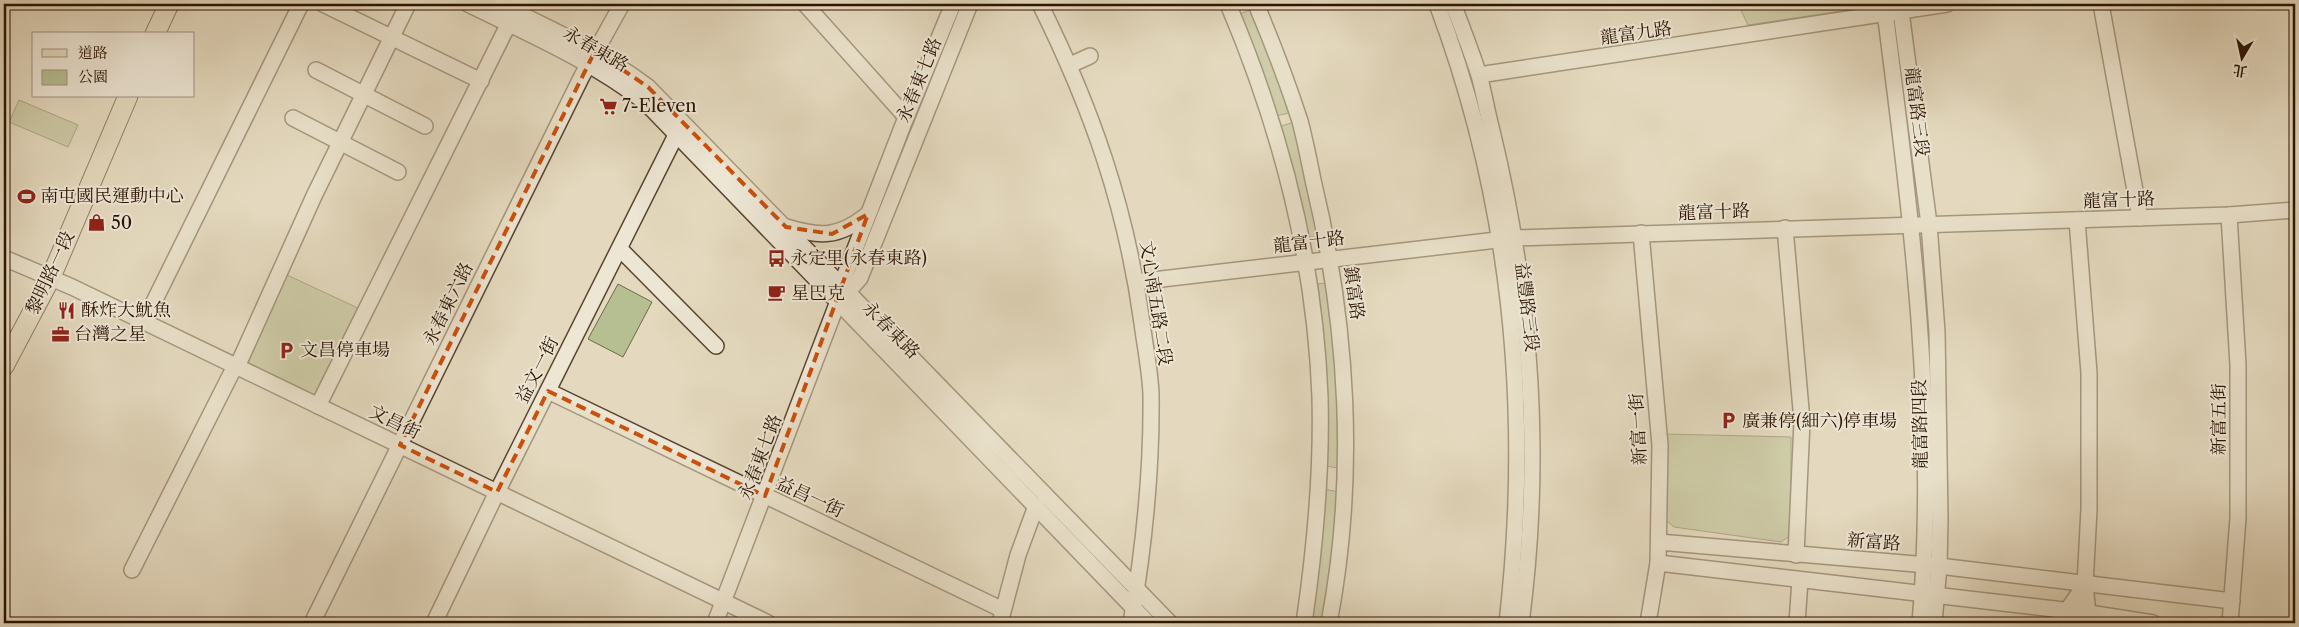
<svg xmlns="http://www.w3.org/2000/svg" width="2299" height="627" viewBox="0 0 2299 627" font-family="'Libre Caslon Text','Noto Serif TC',serif">
  <style>
    .green { fill: #b5bf91; stroke: #706a48 }
    .lines { fill: none; stroke-linecap: round; stroke-linejoin: round }
    .minor-casing { stroke: #5a4530; stroke-width: 18 }
    .major-casing { stroke: #2c1400; stroke-width: 21 }
    .minor { stroke: #ede6d5; stroke-width: 15 }
    .major { stroke: #e4d9be; stroke-width: 19 }
    .marked { fill: none; stroke: #cc4f0a; stroke-width: 4; stroke-dasharray: 10 6; stroke-linejoin: round }
    .labels { text-anchor: middle; stroke-width: 4; stroke-linejoin: round; paint-order: stroke }
    .street-label { font-size: 18px; fill: #2c1400; stroke: #ede6d5 }
    .poi-label { font-size: 18px; fill: #2c1400; stroke: #ede6d5; text-anchor: start }
  </style>
  <rect width="100%" height="100%" fill="#e4d9be"/>
  <filter id="stains"><feTurbulence type="fractalNoise" baseFrequency=".004" numOctaves="4"/><feColorMatrix values="0 0 0 0 .2 0 0 0 0 .09 0 0 0 0 .02 0 0 0 .5 -.17"/></filter>
  <radialGradient id="worn" r=".72"><stop offset=".6" stop-color="#630" stop-opacity="0"/><stop offset="1" stop-color="#630" stop-opacity=".3"/></radialGradient>
  <g class="green">
    <polygon points="1738,4 1870,4 1861,8 1748,25"/>
    <polygon points="1252,9 1258,16 1290,113 1275,116 1240,14"/>
    <polygon points="19,100 78,125 68,147 9,122"/>
    <polygon points="1291,123 1294,124 1320,237 1308,237 1280,129 1281,126"/>
    <polygon points="287,275 360,309 317,398 244,363"/>
    <polygon points="1328,283 1341,416 1338,468 1325,466 1315,284"/>
    <polygon points="618,284 652,302 623,357 588,339"/>
    <polygon points="1666,434 1791,437 1791,535 1781,542 1674,527 1666,520"/>
    <polygon points="1325,489 1338,492 1338,514 1323,623 1309,623"/>
  </g>
  <g class="lines">
    <defs>
      <g id="minor">
        <polyline points="323,4 481,81"/>
        <path d="M468,4C529,34 592,61 646,103L1148,623"/>
        <path d="M499,4C551,29 602,52 648,87L1170,623"/>
        <polyline points="805,4 906,117"/>
        <path d="M1040,4C1092,109 1126,206 1142,323C1145,346 1150,370 1151,394C1152,471 1144,547 1131,623"/>
        <path d="M1228,4C1281,129 1315,260 1320,397C1322,472 1315,548 1304,623"/>
        <path d="M1256,4C1272,42 1287,81 1300,121C1305,140 1309,160 1313,180C1348,325 1357,477 1329,623"/>
        <path d="M1437,4C1512,204 1531,412 1507,623"/>
        <path d="M1453,4C1462,27 1471,51 1479,75C1484,93 1487,112 1492,131C1531,292 1543,458 1521,623"/>
        <path d="M1884,4C1910,208 1938,417 1920,623"/>
        <polyline points="1900,4 1929,224 1937,332 1940,519 1939,566 1934,623"/>
        <polyline points="2101,4 2140,218"/>
        <polyline points="1070,65 1090,56"/>
        <polyline points="316,70 425,126"/>
        <polyline points="1479,75 1947,4"/>
        <polyline points="293,118 398,172"/>
        <polyline points="2229,215 2238,365 2238,518 2230,623"/>
        <polyline points="2077,220 2089,373 2089,509 2085,585 2089,622"/>
        <path d="M786,227C820,237 838,238 867,215"/>
        <polyline points="1785,228 1802,421 1796,555"/>
        <polyline points="1641,233 1660,445 1658,563 1648,623"/>
        <polyline points="620,249 716,346"/>
        <polyline points="4,258 72,287 768,623"/>
        <polyline points="1136,282 1514,238 2229,215 2295,210"/>
        <polyline points="839,290 903,125 953,4"/>
        <polyline points="144,322 301,4"/>
        <polyline points="237,367 314,196 408,4"/>
        <polyline points="548,391 1003,610"/>
        <polyline points="318,406 513,15"/>
        <polyline points="1659,542 1939,566 2232,601"/>
        <polyline points="1658,563 2089,613 2153,623"/>
        <polyline points="132,570 235,366"/>
        <polyline points="312,623 582,76 622,4"/>
        <polyline points="434,623 497,492 676,135"/>
        <polyline points="715,623 837,304 860,278 970,4"/>
        <polyline points="1000,623 1018,555 1036,506"/>
        <polyline points="1797,623 1800,580"/>
        <polyline points="2058,623 2085,585"/>
      </g>
      <g id="major">
        <polyline points="155,34 169,4"/>
        <polyline points="4,366 51,277 128,96"/>
      </g>
    </defs>
    <use href="#minor" class="minor-casing"/>
    <use href="#major" class="major-casing"/>
    <use href="#minor" class="minor"/>
    <use href="#major" class="major"/>
  </g>
  <path d="M0 0H2299V627H0ZM595,51L648,87L786,227L832,234L868,214L765,496L548,391L497,492L400,445Z" fill="#e4d9be" fill-opacity=".55" fill-rule="evenodd"/>
  <path class="marked" d="M595,51L648,87L786,227L832,234L868,214L765,496L548,391L497,492L400,445Z"/>
  <defs>
    <symbol id="supermarket-bare" viewBox="-9 -9 18 18"><path d="M-6-5.5h2.5l.6 2H6L4.5 2H-2.5L-4.4-4H-6ZM-1.5 3.2a1.3 1.3 0 1 0 .1 0ZM3 3.2a1.3 1.3 0 1 0 .1 0Z" fill="#8f2418" stroke="#ede6d5" stroke-width="2.5" paint-order="stroke"/></symbol>
    <symbol id="stadium-bare" viewBox="-9 -9 18 18"><path d="M0-5a6.5 5 0 1 0 0 10a6.5 5 0 1 0 0-10ZM-3.5-1.8h7v3.6h-7Z" fill="#8f2418" stroke="#ede6d5" stroke-width="2.5" paint-order="stroke"/></symbol>
    <symbol id="shop-bare" viewBox="-9 -9 18 18"><path d="M-5-2.5h2.3a2.7 3.5 0 0 1 5.4 0H5L5.5 6h-11ZM-1.5-2.5h3a1.5 2.3 0 0 0-3 0Z" fill="#8f2418" stroke="#ede6d5" stroke-width="2.5" paint-order="stroke"/></symbol>
    <symbol id="bus-bare" viewBox="-9 -9 18 18"><path d="M-5-6H5V4H4V6H2V4H-2V6H-4V4H-5ZM-3.5-4V0h7V-4ZM-3.5 1.2v1.5H-2V1.2ZM2 1.2v1.5H3.5V1.2Z" fill="#8f2418" stroke="#ede6d5" stroke-width="2.5" paint-order="stroke"/></symbol>
    <symbol id="cafe-bare" viewBox="-9 -9 18 18"><path d="M-5.5-4.5H6V0H3Q3 3.5 0 3.5H-2.5Q-5.5 3.5-5.5 0ZM3-3.2v2h1.7v-2ZM-6 4.5H4V6H-6Z" fill="#8f2418" stroke="#ede6d5" stroke-width="2.5" paint-order="stroke"/></symbol>
    <symbol id="restaurant-bare" viewBox="-9 -9 18 18"><path d="M-5-6h1v4h1v-4h1v4h1v-4h1v5L-1.5 .5V6h-2V.5L-5-1ZM5-6V6H3V1.5H1.5Q1.5-4 5-6Z" fill="#8f2418" stroke="#ede6d5" stroke-width="2.5" paint-order="stroke"/></symbol>
    <symbol id="office-bare" viewBox="-9 -9 18 18"><path d="M-6-3h4V-5.5h4V-3h4V5H-6ZM-1-4.5V-3h2v-1.5ZM-6 0V1H6V0Z" fill="#8f2418" stroke="#ede6d5" stroke-width="2.5" paint-order="stroke"/></symbol>
    <symbol id="parking-bare" viewBox="-9 -9 18 18"><path d="M-3.5-5.5H1a3.5 3.5 0 0 1 0 7H-1V5.5H-3.5ZM-1-3.4V-.6H.8a1.4 1.4 0 0 0 0-2.8Z" fill="#8f2418" stroke="#ede6d5" stroke-width="2.5" paint-order="stroke"/></symbol>
  </defs>
  <g fill-rule="evenodd">
    <use href="#supermarket-bare" x="596" y="94" width="25" height="25"/>
    <use href="#stadium-bare" x="14" y="184" width="25" height="25"/>
    <use href="#shop-bare" x="84" y="210" width="25" height="25"/>
    <use href="#bus-bare" x="764" y="246" width="25" height="25"/>
    <use href="#cafe-bare" x="764" y="280" width="25" height="25"/>
    <use href="#restaurant-bare" x="54" y="298" width="25" height="25"/>
    <use href="#office-bare" x="48" y="322" width="25" height="25"/>
    <use href="#parking-bare" x="274" y="338" width="25" height="25"/>
    <use href="#parking-bare" x="1716" y="408" width="25" height="25"/>
  </g>
  <g class="labels">
    <g class="street-label">
      <text transform="translate(1636 33) rotate(-8)" y="6">龍富九路</text>
      <text transform="translate(596 49) rotate(30)" y="6">永春東路</text>
      <text transform="translate(919 80) rotate(-68)" y="6">永春東七路</text>
      <text transform="translate(1917 112) rotate(83)" y="6">龍富路三段</text>
      <text transform="translate(2119 200) rotate(-2)" y="6">龍富十路</text>
      <text transform="translate(1714 212) rotate(-2)" y="6">龍富十路</text>
      <text transform="translate(1309 242) rotate(-7)" y="6">龍富十路</text>
      <text transform="translate(50 273) rotate(-65)" y="6">黎明路一段</text>
      <text transform="translate(1354 293) rotate(82)" y="6">鎮富路</text>
      <text transform="translate(1156 303) rotate(81)" y="6">文心南五路二段</text>
      <text transform="translate(448 304) rotate(-64)" y="6">永春東六路</text>
      <text transform="translate(1527 307) rotate(83)" y="6">益豐路三段</text>
      <text transform="translate(891 330) rotate(45)" y="6">永春東路</text>
      <text transform="translate(537 370) rotate(-63)" y="6">益文一街</text>
      <text transform="translate(2219 419) rotate(-90)" y="6">新富五街</text>
      <text transform="translate(395 422) rotate(26)" y="6">文昌街</text>
      <text transform="translate(1920 424) rotate(-91)" y="6">龍富路四段</text>
      <text transform="translate(1638 429) rotate(-93)" y="6">新富一街</text>
      <text transform="translate(760 457) rotate(-69)" y="6">永春東七路</text>
      <text transform="translate(810 497) rotate(25)" y="6">益昌一街</text>
      <text transform="translate(1874 542) rotate(4)" y="6">新富路</text>
    </g>
    <g class="poi-label">
      <text x="622" y="112">7-Eleven</text>
      <text x="40" y="202">南屯國民運動中心</text>
      <text x="111" y="229">50</text>
      <text x="790" y="264">永定里(永春東路)</text>
      <text x="791" y="299">星巴克</text>
      <text x="81" y="316">酥炸大魷魚</text>
      <text x="74" y="340">台灣之星</text>
      <text x="300" y="356">文昌停車場</text>
      <text x="1742" y="427">廣兼停(細六)停車場</text>
    </g>
  </g>
  <rect width="2299" height="627" fill="none" stroke="#e4d9be" stroke-width="20"/>
  <rect x="5" y="5" width="2289" height="617" fill="none" stroke="#2c1400" stroke-width="2.5"/>
  <rect x="10" y="10" width="2279" height="607" fill="none" stroke="#2c1400"/>
  <rect x="32" y="32" width="162" height="65" fill="#ede6d5" stroke="#a09280"/>
  <rect x="42" y="49" width="25" height="8" fill="#e4d9be" stroke="#a09280"/>
  <text x="78" y="58" font-size="15" fill="#2c1400">道路</text>
  <rect x="42" y="70" width="25" height="15" fill="#b5bf91" stroke="#a09280"/>
  <text x="78" y="82" font-size="15" fill="#2c1400">公園</text>
  <g transform="translate(2242 58) rotate(189)" stroke="#ede6d5" stroke-width="4" paint-order="stroke">
  <path d="M0-4L9 19L0 12L-9 19Z" fill="#2c1400"/>
  <text y="-8" font-size="14" font-weight="bold" text-anchor="middle" fill="#2c1400">北</text>
  </g>
  <rect width="100%" height="100%" filter="url(#stains)"/>
  <rect width="100%" height="100%" fill="url(#worn)"/>
</svg>
